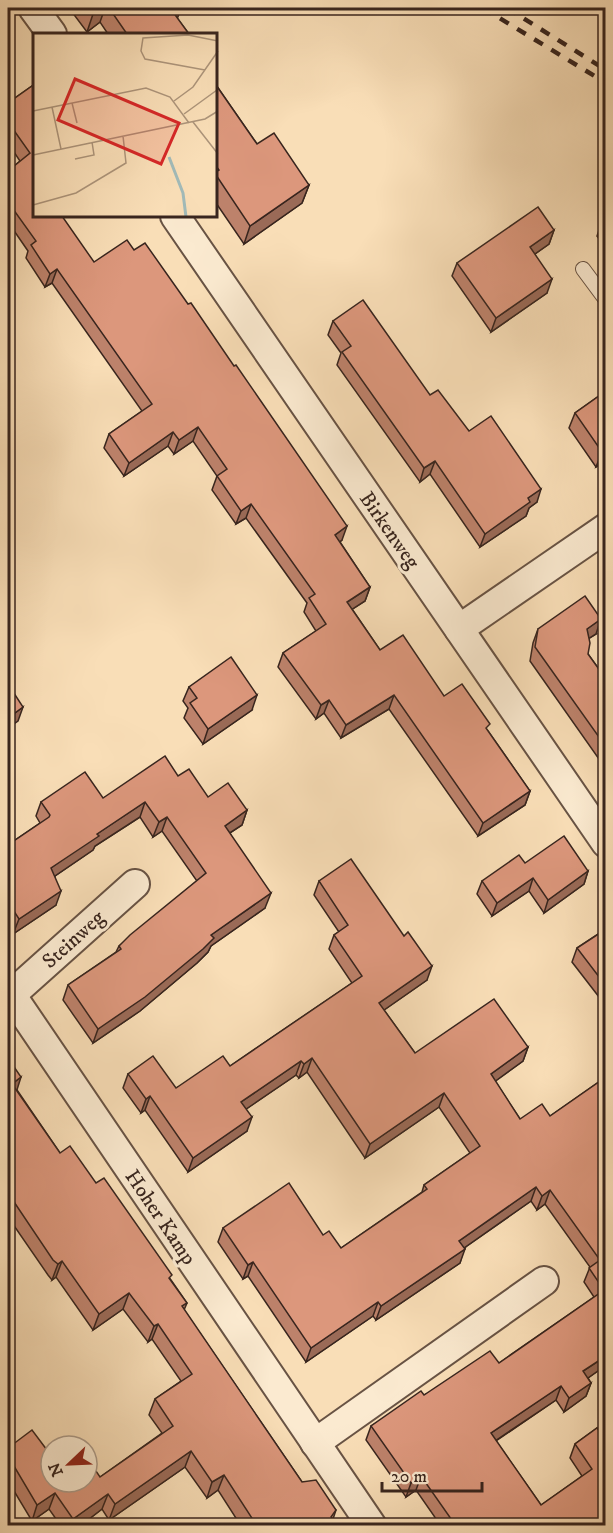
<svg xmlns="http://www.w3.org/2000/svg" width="613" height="1533" viewBox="0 0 613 1533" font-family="'IM FELL DW Pica',serif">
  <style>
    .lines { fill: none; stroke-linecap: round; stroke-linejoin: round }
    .service-casing { stroke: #685344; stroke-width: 16 }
    .minor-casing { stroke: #685344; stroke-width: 32 }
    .service { stroke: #fbead0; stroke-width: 14 }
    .minor { stroke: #fbead0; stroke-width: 28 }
    .rail { stroke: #38251e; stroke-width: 4.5; stroke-dasharray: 10 10; stroke-linecap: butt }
    .wall { fill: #bd826b; stroke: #38251e; stroke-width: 1.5 }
    .shaded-wall { fill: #9a6a57; stroke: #38251e; stroke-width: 1.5 }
    .building { fill: #dc977c; stroke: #38251e; stroke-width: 1.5 }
    .labels { text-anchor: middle; stroke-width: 6; stroke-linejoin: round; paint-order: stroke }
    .street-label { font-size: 21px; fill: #38251e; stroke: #fbead0 }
    .inset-river { fill: none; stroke: #a1bab8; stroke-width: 3 }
    .inset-road { fill: none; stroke: #ac947a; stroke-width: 1.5 }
    .view { fill: #d62828; fill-opacity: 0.15; stroke: #d62828; stroke-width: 3 }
    .inset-edge { fill: none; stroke: #38251e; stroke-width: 3 }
  </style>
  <rect width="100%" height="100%" fill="#f9deb7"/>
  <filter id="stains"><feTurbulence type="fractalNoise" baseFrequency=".00333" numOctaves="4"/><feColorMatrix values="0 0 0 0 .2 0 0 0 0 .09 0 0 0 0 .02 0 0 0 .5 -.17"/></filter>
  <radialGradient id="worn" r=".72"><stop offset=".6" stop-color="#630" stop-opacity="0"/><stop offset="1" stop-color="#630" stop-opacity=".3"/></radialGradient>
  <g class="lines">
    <defs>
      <polyline id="service" points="583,269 606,300"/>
      <g id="minor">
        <polyline points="33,8 52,34"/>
        <polyline points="175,216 606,843"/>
        <polyline points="459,629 606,528"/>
        <polyline points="8,990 372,1526"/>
        <polyline points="11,995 135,884"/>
        <polyline points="315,1443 544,1281"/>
      </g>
    </defs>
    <use href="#service" class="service-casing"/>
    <use href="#minor" class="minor-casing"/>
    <use href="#service" class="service"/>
    <use href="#minor" class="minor"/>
    <g class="rail">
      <polyline points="483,8 606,83"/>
      <polyline points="507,8 606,70"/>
    </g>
  </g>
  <g class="wall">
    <polygon points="69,8 181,8 177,18 189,34 108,34 100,22 87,32"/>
    <polygon points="216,85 257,144 309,185 302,203 244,244 216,203"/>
    <polygon points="32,86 34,216 94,262 342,540 340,542 370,587 365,601 352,609 380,650 444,696 488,731 530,791 525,805 478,836 389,709 341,738 324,713 316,719 278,667 283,653 316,631 304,612 307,603 246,518 236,524 212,490 217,476 193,441 174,454 168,446 124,476 104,448 109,434 142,411 52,283 45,287 26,258 28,251 8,222 8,171 20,161 8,143 8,103"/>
    <polygon points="606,219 606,248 597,236 602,221"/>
    <polygon points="554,230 549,244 535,254 547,293 491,332 452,276 457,263"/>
    <polygon points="333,321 430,395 469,431 537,502 529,508 526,516 480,547 430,474 420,482 337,365 341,353 328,335"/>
    <polygon points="606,391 606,461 596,467 569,428 575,413"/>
    <polygon points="538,629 596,634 589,638 588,654 606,679 606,769 530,661 533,643"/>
    <polygon points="189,687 252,710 203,744 184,718 188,708 183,701"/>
    <polygon points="178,776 208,797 247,810 242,825 230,833 265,908 211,946 208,952 197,963 140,1011 93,1043 63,1000 68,985 116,952 119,946 197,881 162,831 153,837 140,817 95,846 93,850 55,876 56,905 13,934 8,925 8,845 40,823 36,816 41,802 103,798"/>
    <polygon points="525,863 588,871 584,884 544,913 529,891 492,916 477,894 482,881"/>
    <polygon points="319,881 427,980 384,1010 415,1053 528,1047 523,1061 495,1081 520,1119 550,1116 606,1077 606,1359 602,1368 588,1378 591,1383 586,1396 564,1412 556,1400 496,1441 541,1505 582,1476 570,1458 575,1444 597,1428 606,1526 441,1526 416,1490 406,1497 366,1440 371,1426 424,1395 499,1363 594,1297 584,1282 590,1267 545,1204 537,1210 531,1201 464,1248 460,1263 376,1320 373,1316 306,1362 248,1276 243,1279 218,1242 223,1228 323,1235 341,1248 422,1192 424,1185 470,1153 439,1107 365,1158 307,1072 299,1078 296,1075 246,1109 247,1131 188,1172 145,1110 141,1113 123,1088 128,1074 176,1088 230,1066 352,983 329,949 334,935 339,932 314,895"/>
    <polygon points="606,929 606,1006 572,962 577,948"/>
    <polygon points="8,1058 17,1090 60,1153 96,1183 171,1280 187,1303 184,1310 302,1482 336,1510 333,1519 338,1526 241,1526 218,1490 207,1498 185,1467 109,1520 102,1509 80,1526 61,1526 49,1509 32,1521 8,1481 8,1448 50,1454 100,1477 162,1433 149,1415 155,1399 181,1381 152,1339 148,1342 123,1309 93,1330 56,1277 52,1280 48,1275 8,1217"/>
  </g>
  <g class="shaded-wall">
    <polygon points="102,8 105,8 100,22 87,32 93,14"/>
    <polygon points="180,8 181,8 175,25 173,12"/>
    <polygon points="309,185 302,203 244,244 250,226"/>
    <polygon points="554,230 549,244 525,261 530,247"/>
    <polygon points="57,269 52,283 45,287 50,274"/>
    <polygon points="552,279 547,293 491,332 496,318"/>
    <polygon points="198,427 193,441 174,454 179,440"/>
    <polygon points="173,432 168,446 124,476 129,463"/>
    <polygon points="606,449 606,461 596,467 602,452"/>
    <polygon points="435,461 430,474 420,482 424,468"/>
    <polygon points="541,489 537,502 529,508 526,516 480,547 485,534 528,498"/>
    <polygon points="251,504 246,518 236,524 241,511"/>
    <polygon points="347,526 342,540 330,549 335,535"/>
    <polygon points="370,587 365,601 342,616 347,602"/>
    <polygon points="601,619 596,634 582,643 587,629"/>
    <polygon points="257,695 252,710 203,744 208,729"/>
    <polygon points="394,695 389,709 341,738 346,725"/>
    <polygon points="329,700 324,713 316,719 321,705"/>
    <polygon points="23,707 18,721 8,728 8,718"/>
    <polygon points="530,791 525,805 478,836 483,823"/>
    <polygon points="145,802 140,817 95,846 93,850 46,882 51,868 97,834"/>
    <polygon points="247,810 242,825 219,840 225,826"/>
    <polygon points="167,817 162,831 153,837 159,822"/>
    <polygon points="588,871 584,884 544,913 548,900"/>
    <polygon points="533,878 529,891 492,916 497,903"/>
    <polygon points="61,891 56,905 13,934 19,919"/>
    <polygon points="271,893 265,908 211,946 208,952 197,963 140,1011 93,1043 98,1029 211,935"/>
    <polygon points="432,966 427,980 374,1017 379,1003"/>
    <polygon points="528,1047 523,1061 486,1088 491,1074"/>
    <polygon points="312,1058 307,1072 299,1078 304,1064"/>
    <polygon points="301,1061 296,1075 236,1116 241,1102"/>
    <polygon points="21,1077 16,1093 12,1084"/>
    <polygon points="444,1093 439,1107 365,1158 370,1144"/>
    <polygon points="150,1096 145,1110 141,1113 146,1099"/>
    <polygon points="252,1117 247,1131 188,1172 193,1158"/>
    <polygon points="536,1187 531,1201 454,1255 459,1241"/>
    <polygon points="550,1190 545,1204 537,1210 542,1196"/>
    <polygon points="465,1249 460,1263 376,1320 381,1306"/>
    <polygon points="62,1261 56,1277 52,1280 58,1264"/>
    <polygon points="253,1262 248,1276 243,1279 248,1265"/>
    <polygon points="129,1293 123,1309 93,1330 99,1314"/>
    <polygon points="378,1302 373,1316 306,1362 311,1348"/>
    <polygon points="158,1324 152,1339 148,1342 154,1326"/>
    <polygon points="606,1356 606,1359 602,1368 578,1385 583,1371"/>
    <polygon points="591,1383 586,1396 564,1412 569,1398"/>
    <polygon points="561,1386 556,1400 486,1447 491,1433"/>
    <polygon points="191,1451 185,1467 109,1520 115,1504"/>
    <polygon points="224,1475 218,1490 207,1498 212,1482"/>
    <polygon points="421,1476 416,1490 406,1497 411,1483"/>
    <polygon points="55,1493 49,1509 32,1521 37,1505"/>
    <polygon points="108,1494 102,1509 80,1526 71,1526 73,1519"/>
  </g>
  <g class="building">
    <polygon points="89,8 102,8 93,14"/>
    <polygon points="109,8 180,8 173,12 189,34 127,34"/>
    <polygon points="216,85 257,144 274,133 309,185 250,226 216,175 216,172 219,170 216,166"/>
    <polygon points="32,86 34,89 34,216 62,216 94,262 127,240 134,250 145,243 188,304 191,303 234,366 236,365 347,526 335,535 370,587 347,602 380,650 403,635 444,696 462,684 490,724 486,728 530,791 483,823 394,695 346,725 329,700 321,705 283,653 326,624 309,598 315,594 251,504 241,511 217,476 227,469 198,427 179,440 173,432 129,463 109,434 152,404 57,269 50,274 31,245 36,241 8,202 8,171 30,153 8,122 8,103"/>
    <polygon points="538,207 554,230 530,247 552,279 496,318 457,263"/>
    <polygon points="363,300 430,395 438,390 469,431 491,416 541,489 528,498 530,502 485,534 435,461 424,468 342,352 351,346 333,321"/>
    <polygon points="606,391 606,449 602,452 575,413"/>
    <polygon points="585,596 601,619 587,629 590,643 588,654 606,679 606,747 535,647 538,629"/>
    <polygon points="231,657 257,695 208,729 190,703 197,698 189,687"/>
    <polygon points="8,684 23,707 8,718"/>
    <polygon points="165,756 178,776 189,769 208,797 228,783 247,810 225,826 271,893 211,935 214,938 203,949 145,997 98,1029 68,985 121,949 119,946 130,935 206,873 167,817 159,822 145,802 97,834 99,836 51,868 61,891 19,919 8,902 8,845 49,817 50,815 41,802 85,772 103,798"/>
    <polygon points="564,836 588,871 548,900 533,878 497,903 482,881 519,855 525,863"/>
    <polygon points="351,859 404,936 408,932 432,966 379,1003 415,1053 494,999 528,1047 491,1074 520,1119 542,1104 550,1116 606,1077 606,1344 602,1346 606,1352 606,1356 583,1371 591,1383 569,1398 561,1386 491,1433 541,1505 592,1469 575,1444 597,1428 606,1440 606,1526 456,1526 421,1476 411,1483 371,1426 421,1391 424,1395 490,1351 499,1363 604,1290 589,1268 600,1260 550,1190 542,1196 536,1187 459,1241 465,1249 381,1306 378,1302 311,1348 253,1262 248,1265 223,1228 289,1183 323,1235 329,1231 341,1248 427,1189 424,1185 480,1146 444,1093 370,1144 312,1058 304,1064 301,1061 241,1102 252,1117 193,1158 150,1096 146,1099 128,1074 153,1056 176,1088 223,1056 230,1066 362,976 334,935 348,925 319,881"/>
    <polygon points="606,929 606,986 577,948"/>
    <polygon points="8,1058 21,1077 12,1084 60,1153 70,1146 96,1183 104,1178 172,1275 169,1278 187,1303 182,1306 302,1482 316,1480 336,1510 331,1517 338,1526 257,1526 224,1475 212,1482 191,1451 115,1504 108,1494 73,1519 55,1493 37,1505 8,1456 8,1448 32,1430 50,1454 51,1453 51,1482 87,1482 87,1458 100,1477 173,1426 155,1399 192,1374 158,1324 154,1326 129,1293 99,1314 62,1261 58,1264 53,1260 8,1193"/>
    <polygon points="73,1438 79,1446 61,1446"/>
  </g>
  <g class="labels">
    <g class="street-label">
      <text transform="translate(390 530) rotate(55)" y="7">Birkenweg</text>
      <text transform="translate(73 939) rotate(-42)" y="7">Steinweg</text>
      <text transform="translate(161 1217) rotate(56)" y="7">Hoher Kamp</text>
    </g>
  </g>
  <g transform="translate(33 33)">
    <rect width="184" height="184" fill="#f9deb7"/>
    <path class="inset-river" d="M136,124L150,160L153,184"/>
    <path class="inset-road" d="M172,37L112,26L108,18L110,5L155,2L185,8M141,68L160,54L185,18M39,70L44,90M19,74L28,116M0,78L113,55L137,64L156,90M151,81L184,57M160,89L185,121M0,122L172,86L185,78M42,126L61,122L59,109M0,172L43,160L93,130L90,103"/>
    <path class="view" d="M42,46L146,90L128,131L25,87Z"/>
    <rect width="184" height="184" class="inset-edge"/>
  </g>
  <rect width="613" height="1533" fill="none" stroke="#f9deb7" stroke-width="30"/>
  <rect x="9" y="9" width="595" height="1515" fill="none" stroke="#38251e" stroke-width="3"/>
  <rect x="15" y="15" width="583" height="1503" fill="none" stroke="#38251e" stroke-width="1.5"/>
  <g transform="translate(69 1464) rotate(247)"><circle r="28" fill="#fbead0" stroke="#ad9b89" stroke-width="1.5"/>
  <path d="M0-4.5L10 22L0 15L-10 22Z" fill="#8f2418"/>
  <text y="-9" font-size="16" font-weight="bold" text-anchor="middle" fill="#38251e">N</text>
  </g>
  <path d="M382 1482v9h100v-9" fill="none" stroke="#38251e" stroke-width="3"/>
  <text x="391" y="1482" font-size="18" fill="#38251e" stroke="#fbead0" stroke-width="4.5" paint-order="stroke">20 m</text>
  <rect width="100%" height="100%" filter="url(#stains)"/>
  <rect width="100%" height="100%" fill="url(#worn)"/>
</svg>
